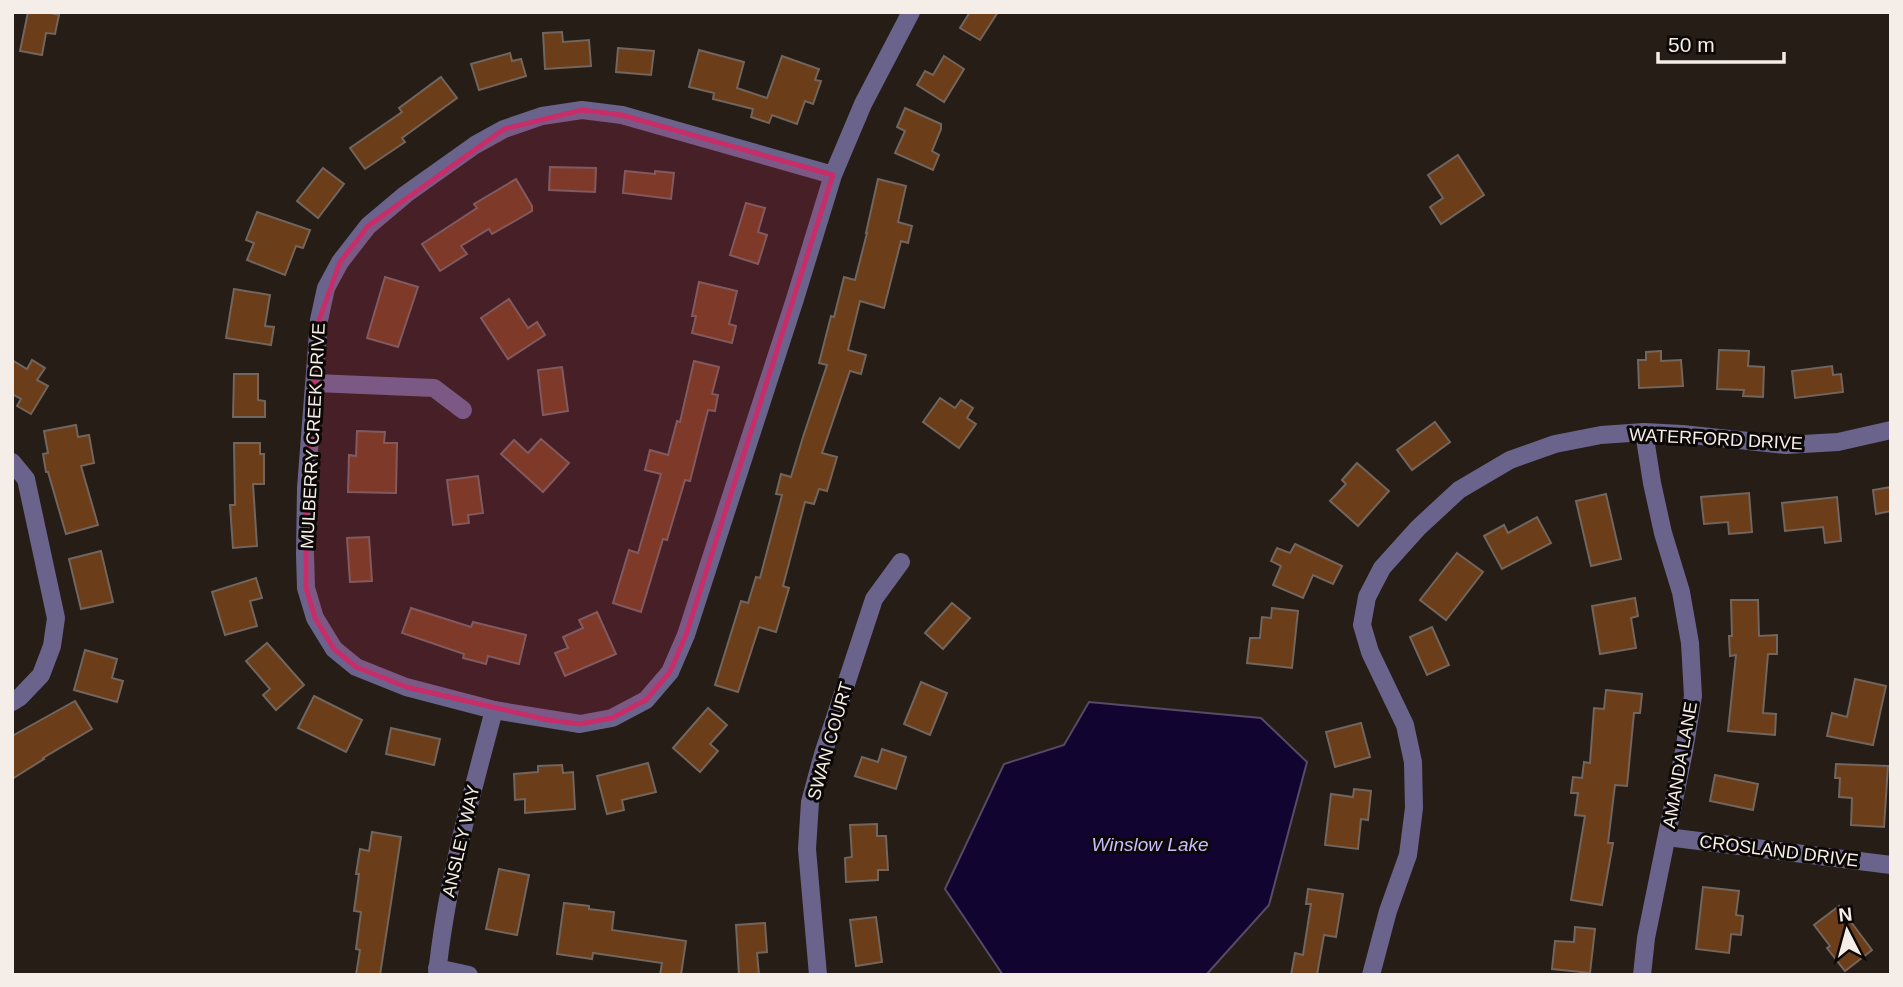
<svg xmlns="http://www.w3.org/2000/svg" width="1903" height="987" viewBox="0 0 1903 987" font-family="Arial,sans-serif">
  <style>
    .water { fill: #120430; stroke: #564a67; stroke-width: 2 }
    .building { fill: #6c3d19; stroke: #71655d; stroke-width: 2 }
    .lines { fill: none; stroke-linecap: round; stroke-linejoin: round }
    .minor { stroke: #6a648d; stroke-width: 18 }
    .marked { fill: #c72d69; fill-opacity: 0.2; stroke: #c72d69; stroke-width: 5; stroke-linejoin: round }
    .labels { text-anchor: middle; stroke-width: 6; stroke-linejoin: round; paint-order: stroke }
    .street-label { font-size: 18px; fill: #f4ede8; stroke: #0c0806 }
    .water-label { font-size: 19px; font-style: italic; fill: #c6befe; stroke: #0c0806 }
  </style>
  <rect width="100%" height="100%" fill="#261d16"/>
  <polygon class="water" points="1089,702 1261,718 1307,762 1269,905 1206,975 1003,975 945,889 1004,764 1064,745"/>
  <g class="building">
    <polygon points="28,12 47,12 59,15 55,34 46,33 42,55 20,51"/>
    <polygon points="970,12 998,12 980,40 960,28"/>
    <polygon points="562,32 563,42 589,40 591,66 545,69 543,33"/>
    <polygon points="618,48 654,51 651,75 616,72"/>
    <polygon points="699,50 744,62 737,88 767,98 782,56 819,69 815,80 821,81 813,104 805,101 797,124 772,115 769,123 751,117 753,109 713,99 714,93 689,87"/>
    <polygon points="510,53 512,61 521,59 526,76 479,90 471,64"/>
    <polygon points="944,56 964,69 944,102 917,85 925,71 933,75"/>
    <polygon points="441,77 457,98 402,138 405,142 365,169 350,148 402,112 399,108"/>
    <polygon points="905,108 941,124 941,129 932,151 939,155 933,170 895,153 905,131 897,127"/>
    <polygon points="1458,155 1484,195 1441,224 1430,207 1443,198 1428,175"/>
    <polygon points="550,167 596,168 595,192 549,190"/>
    <polygon points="323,168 344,184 318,218 297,201"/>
    <polygon points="625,171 655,174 655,171 674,173 671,199 623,193"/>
    <polygon points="516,179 532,206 532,211 492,234 489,229 461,246 467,254 440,271 422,244 477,208 474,204"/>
    <polygon points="878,179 906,186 898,222 912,226 908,243 901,241 884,308 860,301 848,350 866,355 861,374 850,371 822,453 837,457 827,491 819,489 814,504 805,502 783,586 789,588 776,632 759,627 738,692 715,685 741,601 748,603 756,577 760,578 782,495 776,494 781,474 791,477 803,437 827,365 819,363 831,316 834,317 844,277 855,280 867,233 866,233"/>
    <polygon points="746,203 765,208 758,232 767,235 758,264 730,255"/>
    <polygon points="257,212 310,230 303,248 296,246 285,275 247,260 254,243 246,240"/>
    <polygon points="385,277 418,287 398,347 367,338"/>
    <polygon points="699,282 737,291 729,324 736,326 732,343 692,333 696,316 692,316"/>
    <polygon points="234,289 270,295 265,326 274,327 271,345 226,338"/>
    <polygon points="509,299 528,328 537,322 545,335 508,359 481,318"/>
    <polygon points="1719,350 1749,351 1748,366 1764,367 1763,397 1743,396 1744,390 1717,389"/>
    <polygon points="1661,351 1661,361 1681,360 1683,386 1639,388 1638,360 1646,360 1646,352"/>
    <polygon points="12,360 27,369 32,360 45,368 37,380 48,386 31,414 17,406 21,399 12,394"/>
    <polygon points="694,361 719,367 712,394 718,395 715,411 708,410 690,481 685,480 667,540 663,539 641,612 613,603 629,550 638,553 661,474 645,470 650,450 668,455 677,421 680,422"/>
    <polygon points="1832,366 1833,375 1841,374 1843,392 1795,398 1792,371"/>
    <polygon points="562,367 568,411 543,415 538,370"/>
    <polygon points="234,374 258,374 258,400 265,401 265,417 233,417"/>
    <polygon points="940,398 955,408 961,400 973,408 967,418 976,424 959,448 923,422"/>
    <polygon points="1435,422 1450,442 1412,470 1397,450"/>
    <polygon points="76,425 78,437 89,435 94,463 81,466 98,525 66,534 48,472 46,472 43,454 48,453 44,431"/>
    <polygon points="357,431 385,432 384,443 397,443 396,493 348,492 349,455 356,456"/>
    <polygon points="541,439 569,463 543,492 501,454 514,440 528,453"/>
    <polygon points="234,443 260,443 260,454 264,454 264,484 253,484 257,546 233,548 230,505 235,505"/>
    <polygon points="1357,463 1389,491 1358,526 1330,501 1346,484 1342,480"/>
    <polygon points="478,476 483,513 468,515 469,523 453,525 447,480"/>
    <polygon points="1891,487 1891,511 1876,514 1873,490"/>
    <polygon points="1749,493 1752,532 1729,534 1728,522 1704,524 1701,497"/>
    <polygon points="1606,494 1621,559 1591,566 1576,501"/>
    <polygon points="1837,497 1841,541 1825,543 1823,527 1785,531 1782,503"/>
    <polygon points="1537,517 1551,543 1502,569 1484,536 1504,525 1508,533"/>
    <polygon points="369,537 372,581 350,582 347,538"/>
    <polygon points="1295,544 1342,566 1333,584 1313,575 1303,598 1273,585 1281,566 1271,561 1277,548 1290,553"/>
    <polygon points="101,551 113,602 81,609 69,559"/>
    <polygon points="1457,553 1483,572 1446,620 1420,600"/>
    <polygon points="256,578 262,598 250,601 257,626 225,635 212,592"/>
    <polygon points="1635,598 1638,616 1631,618 1636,648 1600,654 1592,606"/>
    <polygon points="1731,600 1758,600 1759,636 1777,635 1777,654 1768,654 1763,713 1776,714 1775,735 1728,731 1736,655 1730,656 1729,636 1732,636"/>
    <polygon points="952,603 970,618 943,649 925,633"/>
    <polygon points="411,608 471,627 473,622 526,635 519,664 488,656 486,664 463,658 464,654 402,633"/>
    <polygon points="1272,608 1298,611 1292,668 1247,663 1250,638 1260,638 1262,617 1271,618"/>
    <polygon points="597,612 616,654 565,676 555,653 568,648 563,637 583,628 579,620"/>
    <polygon points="1432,627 1449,665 1427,675 1410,637"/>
    <polygon points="267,643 304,685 276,710 263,695 270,689 246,661"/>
    <polygon points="85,650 117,659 112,678 123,681 117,702 74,690"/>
    <polygon points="1855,679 1886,686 1873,745 1827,736 1832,713 1847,717"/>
    <polygon points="921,682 947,693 930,735 904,724"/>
    <polygon points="1606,690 1642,694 1640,713 1634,713 1627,786 1615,785 1608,843 1613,843 1602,905 1571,900 1585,816 1575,815 1578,793 1571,793 1573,777 1582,778 1584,762 1590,763 1594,708 1604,709"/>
    <polygon points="314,696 362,720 346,752 298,728"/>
    <polygon points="75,701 92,729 43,758 44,759 12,779 12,736"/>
    <polygon points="708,708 727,725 710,744 718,751 700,772 673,748"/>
    <polygon points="1361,723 1370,757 1335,767 1326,732"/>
    <polygon points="391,728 440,739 434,765 386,754"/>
    <polygon points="882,749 906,757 896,789 855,776 862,757 878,762"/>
    <polygon points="648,763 656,792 622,800 624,810 607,814 597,776"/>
    <polygon points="1836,764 1888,766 1884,827 1851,825 1852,798 1839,797 1840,778 1835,778"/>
    <polygon points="562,765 563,773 573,772 575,809 525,813 525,799 515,800 514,774 538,772 538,766"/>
    <polygon points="1715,775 1758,784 1753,810 1710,801"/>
    <polygon points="1354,789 1371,791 1368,820 1361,819 1358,849 1325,845 1331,794 1353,797"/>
    <polygon points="877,824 877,836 886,836 888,870 878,870 878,880 846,882 845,858 852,857 850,825"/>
    <polygon points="372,832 401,837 380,975 356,975 360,950 356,949 361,912 354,911 359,874 356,874 360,849 369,851"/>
    <polygon points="499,869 529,875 517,935 486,929"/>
    <polygon points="1703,887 1739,891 1736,915 1743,916 1741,935 1731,934 1729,953 1696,949"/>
    <polygon points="1308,889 1343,894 1336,937 1324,935 1317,975 1291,975 1295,953 1303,955 1311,904 1306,904"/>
    <polygon points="564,903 589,906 589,909 614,912 612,930 686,941 681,975 660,975 662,963 593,953 592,959 557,954"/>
    <polygon points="1839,906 1872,950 1845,971 1827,948 1830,946 1814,925"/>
    <polygon points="876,917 882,962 856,966 850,920"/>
    <polygon points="765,923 767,952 757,953 759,975 739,975 736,925"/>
    <polygon points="1575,927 1595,929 1590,973 1552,969 1555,941 1574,942"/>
  </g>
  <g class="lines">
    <g class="minor">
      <polyline points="833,175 622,115 582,110 542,116 504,129 475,145 406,194 368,226 340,262 326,288 319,320 306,488 305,554 306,588 315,618 334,649 356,667 406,687 494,710 580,724 612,718 646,700 670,672 686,635 795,299 833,175 863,104 911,12"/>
      <polyline points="315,383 434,388 463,410"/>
      <polyline points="12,462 26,479 56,618 52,646 41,675 20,697 12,702"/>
      <polyline points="1667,837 1891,865"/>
      <polyline points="437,968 469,975"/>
      <path d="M437,975C446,884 471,797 494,710"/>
      <polyline points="818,975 807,849 810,802 823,754 874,599 901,562"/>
      <polyline points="1371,975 1388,911 1408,855 1414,808 1413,762 1405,725 1370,652 1362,625 1367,597 1382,568 1418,528 1459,490 1510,460 1555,444 1601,435 1644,432 1682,434 1786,445 1838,442 1891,430"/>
      <polyline points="1642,975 1646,938 1684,751 1693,696 1690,643 1681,592 1663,533 1652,483 1644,432"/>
    </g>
  </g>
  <path class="marked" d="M582,110L622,115L833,175L686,635L670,672L646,700L612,718L580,724L548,720L406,687L356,667L334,649L315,618L306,588V488L319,320L340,262L368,226L504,129Z"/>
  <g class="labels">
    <g class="street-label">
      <text transform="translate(313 436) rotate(-87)" y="6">MULBERRY CREEK DRIVE</text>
      <text transform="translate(1716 439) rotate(3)" y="6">WATERFORD DRIVE</text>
      <text transform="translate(830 741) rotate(-74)" y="6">SWAN COURT</text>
      <text transform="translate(1680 765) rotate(-80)" y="6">AMANDA LANE</text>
      <text transform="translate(461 841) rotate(-77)" y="6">ANSLEY WAY</text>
      <text transform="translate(1779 851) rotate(7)" y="6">CROSLAND DRIVE</text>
    </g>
    <g class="water-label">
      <text x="1150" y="851">Winslow Lake</text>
    </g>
  </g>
  <rect width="1903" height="987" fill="none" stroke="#f4ede8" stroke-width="28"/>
  <g transform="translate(1847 931) rotate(354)" stroke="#0c0806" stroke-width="5" paint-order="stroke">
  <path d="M0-5L12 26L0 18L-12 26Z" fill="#f4ede8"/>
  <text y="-10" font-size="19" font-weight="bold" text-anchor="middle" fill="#f4ede8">N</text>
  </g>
  <path d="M1658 52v10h126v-10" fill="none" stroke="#f4ede8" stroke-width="3.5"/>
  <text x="1668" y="52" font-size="21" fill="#f4ede8" stroke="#0c0806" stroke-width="5" paint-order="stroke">50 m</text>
</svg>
